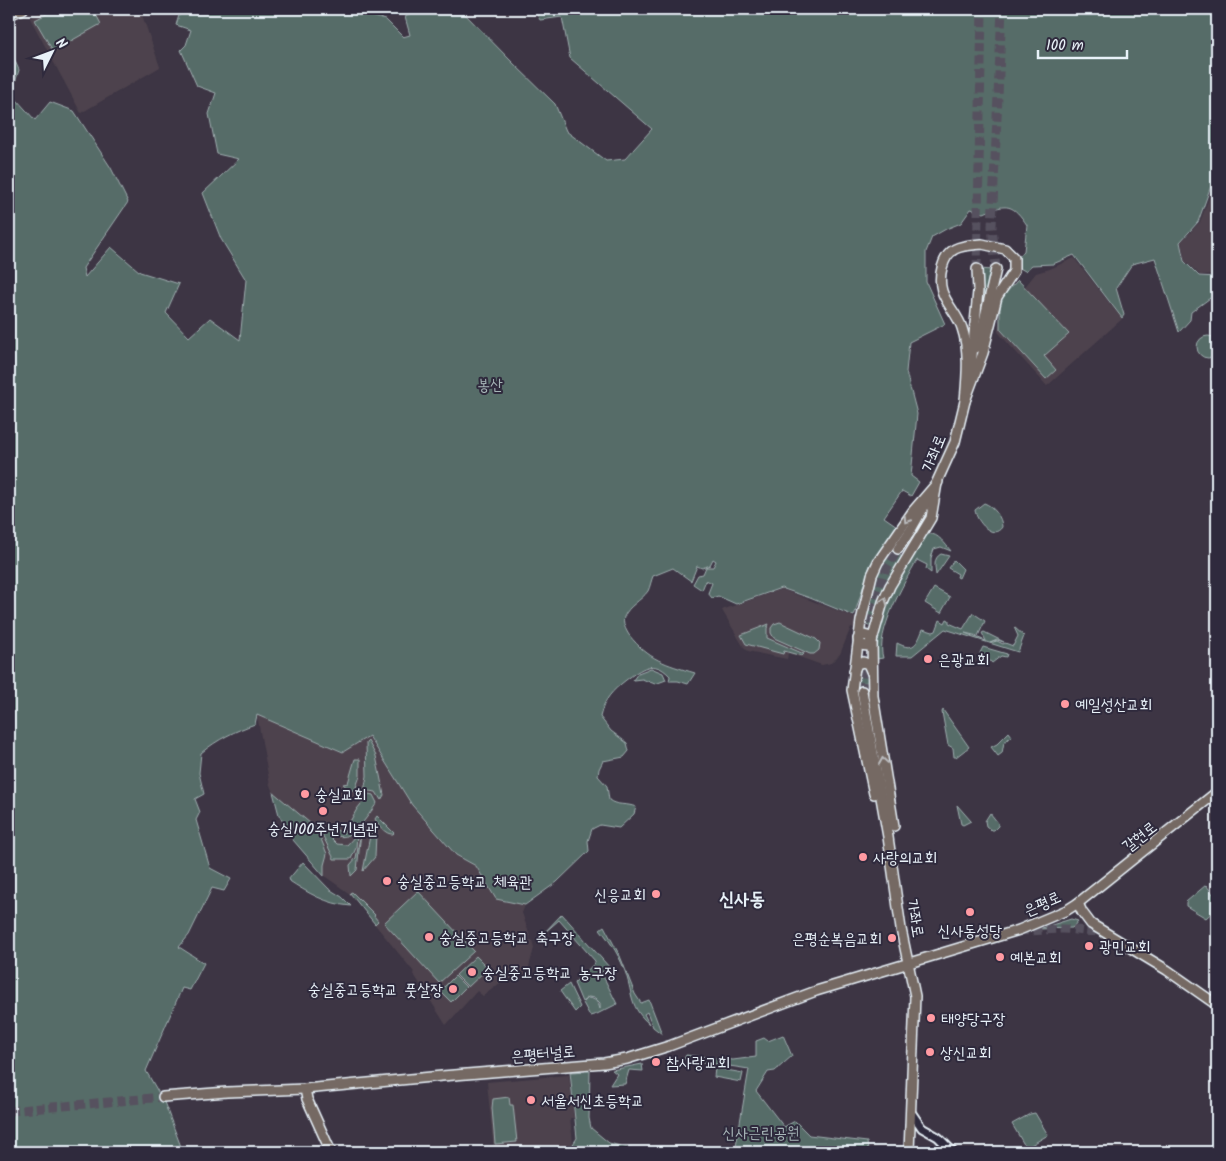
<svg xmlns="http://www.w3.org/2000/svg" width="1226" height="1161" viewBox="0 0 1226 1161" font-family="Kalam,'Poor Story',sans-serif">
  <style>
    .built { fill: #4e434d }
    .green { fill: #566c67; stroke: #9faeb0 }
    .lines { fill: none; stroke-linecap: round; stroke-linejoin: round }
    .major-tunnel { stroke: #57515f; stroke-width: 9; stroke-dasharray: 9 4.5; stroke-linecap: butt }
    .minor-casing { stroke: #e8f1f8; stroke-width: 11 }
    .major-casing { stroke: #e8f1f8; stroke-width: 12 }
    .minor { stroke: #2f2a3d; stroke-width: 7 }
    .major { stroke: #756964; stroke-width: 9 }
    .oneway { stroke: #babbbd }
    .poi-dot { fill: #ff9aa2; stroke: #2f2a3d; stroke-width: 2 }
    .labels { text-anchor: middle; stroke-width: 4; stroke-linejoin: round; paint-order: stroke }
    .park-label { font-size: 16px; fill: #a6b5b7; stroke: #2f2a3d }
    .street-label { font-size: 16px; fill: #e8f1f8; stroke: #2f2a3d }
    .poi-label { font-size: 16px; fill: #e8f1f8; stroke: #2f2a3d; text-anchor: start }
    .quarter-label { font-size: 19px; font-weight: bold; fill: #e8f1f8; stroke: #2f2a3d }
  </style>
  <rect width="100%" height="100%" fill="#3d3544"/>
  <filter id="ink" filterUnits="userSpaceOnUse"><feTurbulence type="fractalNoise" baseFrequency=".02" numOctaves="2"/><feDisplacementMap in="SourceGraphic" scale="10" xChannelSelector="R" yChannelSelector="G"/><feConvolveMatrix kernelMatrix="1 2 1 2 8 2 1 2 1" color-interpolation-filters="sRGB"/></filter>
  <g filter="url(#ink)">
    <g class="built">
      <polygon points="47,9 140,9 160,67 81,113 30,18"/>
      <polygon points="1217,176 1217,274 1200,275 1185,261 1181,242 1200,222"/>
      <polygon points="1074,258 1122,319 1047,386 998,332 1001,305 1024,288 1036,273 1050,269"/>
      <polygon points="781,589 859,619 856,629 851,627 840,654 831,663 822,665 788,653 787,659 748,651 743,646 722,610"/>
      <polygon points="257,715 343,752 368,736 412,805 456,855 476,866 496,899 525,905 522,913 530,936 529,940 532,940 534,948 527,974 500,983 483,996 477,991 446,1025 413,973 414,972 350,894 326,877 303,850 284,820 270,785"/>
      <polygon points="569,1075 574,1118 570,1118 573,1143 567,1152 494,1152 487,1082"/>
    </g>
    <g class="green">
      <polygon points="56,9 93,9 101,24 53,51 35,20"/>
      <path d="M181,9H371V16L386,20L403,37L410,35L405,17L421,9H460L511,61L555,104L566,131L606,161L625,159L652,129L570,58L562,17L540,20L534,9H1217V169L1198,222L1180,242L1184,261L1199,276L1217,277V293L1191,312L1190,320L1179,332L1155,258L1132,264L1116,288L1124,315L1122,318L1074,255L1053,264L1032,265L1025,271L1018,267L1016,260L1024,251L1027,225C1013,204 1007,203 984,213L971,209L961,223L946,229L932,237L926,252V282L945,324L909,342L906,372L917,414L911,476L919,482L911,496L902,491L884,517L897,526L870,565L854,616L810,598L781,588L736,604L718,596L712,598L708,593L712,583L706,580L702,590L693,584L698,575L703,574L706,567H713L716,561L713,559L710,565L702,568L697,566L691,581L673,568L653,576C651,581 650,587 648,591C641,601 629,605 624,617C622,623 626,630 629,635C649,660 665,664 695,673L688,684L678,681H669L670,676C653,658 641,669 626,680C612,691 604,699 600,717L611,731L627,743L629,751L624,757L603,761L599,769L598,776L607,786L609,800C616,806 627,803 636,807L634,814L619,828L600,825L592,829L588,841L589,851L557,882L525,905L496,899L476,866L456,855L412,805L369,736L343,752L257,715L255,724C235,731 218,739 201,753L199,773L204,794L195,799L200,812L196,820L210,868L231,879L224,891L212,888L189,935L179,947L204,963L190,990L182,988L146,1071L164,1102L183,1152H9V102L16,99L35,120L50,102L74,111L111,168L128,202L83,268L85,277L111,247L140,272L179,284L166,313L189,337L210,318L240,340L246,280L221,239L203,193L239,159L217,154L209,114L216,93L197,86L181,50L186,45L191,30L176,25Z"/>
      <polygon points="9,48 19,70 13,89 9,94"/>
      <polygon points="981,269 991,270 980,321"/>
      <polygon points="1018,280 1069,334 1044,356 1056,370 1046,379 1000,329 1000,299"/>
      <circle cx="1208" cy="347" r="11"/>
      <path d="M984,503C993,506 1002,517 1002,527C993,541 976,521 975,510Z"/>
      <path d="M929,534C938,533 945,544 951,551L941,547L934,549L931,558V573L926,569L927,565L917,560C904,583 875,633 883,658L877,659C877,620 891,592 910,559C916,551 920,539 929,534Z"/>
      <polygon points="891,550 904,558 874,625 868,626 864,622 876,572"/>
      <path d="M941,554L949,556L936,575C935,567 933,558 941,554Z"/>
      <polygon points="954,560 963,569 959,578 957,577 958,574 948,568"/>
      <polygon points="934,588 950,597 941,613 925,603"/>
      <path d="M973,613L985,621L978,636L965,633L986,641L982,633L984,632L1004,642L997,640L990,643L997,641L1003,644L1005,643L1013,646L1018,636L1014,627L1024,636L1018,652L945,629L912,656H896L897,643C914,652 917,644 923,629L933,632L936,631L940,620L945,623L947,619L949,620V623L963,629Z"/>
      <polygon points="780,622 816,639 820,643 819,650 814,654 810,654 774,638 771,633 771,628 774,624"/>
      <polygon points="769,624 767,628 767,638 804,654 802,656 784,651 783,654 746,644 741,635"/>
      <polygon points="983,647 1007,654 1006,657 1001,656 992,663 986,656 982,659 980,653"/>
      <polygon points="861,665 867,667 870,682 854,683"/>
      <polygon points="651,668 663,673 666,680 655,684 642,679 633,680 638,673"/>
      <polygon points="943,710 969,747 956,757 954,757 953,748 948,745 942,712"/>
      <polygon points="1009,732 1012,736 1004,742 1002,753 998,756 991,747 997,744"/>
      <polygon points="368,741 376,756 384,795 381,800 376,792 369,791 363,796 367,776 366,743"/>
      <polygon points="355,759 360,759 360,776 355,790 350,790 343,784 348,783"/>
      <polygon points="273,792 317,829 327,854 324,865 324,876 293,840 279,815"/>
      <path d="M369,794L373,795L377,803C368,815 350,846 334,834L335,829L343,834L357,809Z"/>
      <polygon points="957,805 971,821 963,825 961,824"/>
      <polygon points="990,813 998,823 998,826 994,830 991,830 986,826 985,821"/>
      <path d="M377,816L394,833L393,834C385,835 378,824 375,819Z"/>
      <polygon points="372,829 374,829 376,833 375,857 363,871 371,831"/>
      <polygon points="321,832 329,832 331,838 337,844 347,845 357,834 356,848 351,859 334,859"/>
      <polygon points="361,832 357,870 351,876 350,865 356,858"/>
      <path d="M303,862L329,889L342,897L351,906C326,904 308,893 288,880Z"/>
      <polygon points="1206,885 1217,899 1217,908 1206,918 1186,906 1186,902"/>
      <polygon points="418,891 474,951 439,983 384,923"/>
      <polygon points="352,892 375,915 374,916 378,921 375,924 350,893"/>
      <path d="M562,914L610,968L601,972L617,1004L597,1014L590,1016L583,1003L588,998C596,999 598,1002 600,1009V1003L595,998L588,997L582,1002L574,983L595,963V961L559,920L544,933Z"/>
      <polygon points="1071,919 1078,921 1072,928 1039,929"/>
      <path d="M604,926L620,956L635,994L641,1003L649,1000L662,1034L653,1027L647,1012L644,1014L649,1024C630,1007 633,996 626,974C621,959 611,942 600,929Z"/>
      <polygon points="476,956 488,968 468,987 456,975"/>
      <polygon points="455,976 466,987 451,1002 440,991"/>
      <polygon points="569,984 580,1007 575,1012 560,991"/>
      <polygon points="783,1035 792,1056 775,1071 768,1072 756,1091 784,1127 795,1121 809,1135 867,1142 868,1152 735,1152 749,1069 684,1059 686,1055 733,1060 756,1057 756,1041 764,1038 768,1041"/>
      <polygon points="642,1064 643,1071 629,1070 625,1084 610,1085 617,1074 612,1070"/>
      <polygon points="715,1068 743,1073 741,1082 714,1077"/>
      <polygon points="590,1071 589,1118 591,1128 609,1143 643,1152 568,1152 577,1138 570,1072"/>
      <polygon points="509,1097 510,1105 513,1105 517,1142 495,1144 492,1108 493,1099"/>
      <polygon points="1035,1113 1048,1135 1026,1148 1012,1124 1030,1114"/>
    </g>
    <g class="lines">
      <g class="major-tunnel">
        <polyline points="977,269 982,9"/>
        <polyline points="996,269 992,226 1002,9"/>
        <polyline points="862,691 867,623 885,571 898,549"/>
        <path d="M1019,930C1033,932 1048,929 1062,929C1076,929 1089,933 1102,931"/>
        <polyline points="9,1111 163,1097"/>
      </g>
      <defs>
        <polyline id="minor" points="911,1112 922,1128 938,1137 953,1152"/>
        <g id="major">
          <polyline points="9,15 23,9"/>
          <path d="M982,244L1005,249L1014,258V271L997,297L983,353L965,401C967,378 970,351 962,328C958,315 946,304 942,291C938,277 942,256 955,249C963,245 973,245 982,244Z"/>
          <polyline points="976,348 981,334 996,269"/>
          <polyline points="971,367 978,291 977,269"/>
          <polyline points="935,486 955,442 966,397"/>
          <polyline points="898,549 912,528 929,498"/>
          <path d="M864,635L868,636L872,641L868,646C863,646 859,644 858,639Z"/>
          <polyline points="854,671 857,664 863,662 868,664 872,673"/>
          <polyline points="862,691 888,837 901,929 915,996 909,1152"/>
          <polyline points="874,794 852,690 861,621 872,575 878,562 913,511 938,482"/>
          <polyline points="894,826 873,696 872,641 883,602 890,586 931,518 937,483"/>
          <polyline points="1078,903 1082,912 1091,924 1167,970 1217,1005"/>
          <polyline points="305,1089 307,1099 331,1152"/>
          <polyline points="163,1097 227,1092 305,1089 442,1076 604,1063 627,1059 669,1046 816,991 1019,930 1067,910 1078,903 1217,792"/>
        </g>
      </defs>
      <use href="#minor" class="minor-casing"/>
      <use href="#major" class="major-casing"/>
      <use href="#minor" class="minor"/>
      <use href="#major" class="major"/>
    </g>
    <defs><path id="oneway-chevron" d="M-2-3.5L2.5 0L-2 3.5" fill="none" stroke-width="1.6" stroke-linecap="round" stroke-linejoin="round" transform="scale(1.25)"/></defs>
    <g class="oneway">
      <use href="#oneway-chevron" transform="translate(907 520) rotate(123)"/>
      <use href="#oneway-chevron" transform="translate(884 601) rotate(-70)"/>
      <use href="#oneway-chevron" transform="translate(883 761) rotate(-99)"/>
    </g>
  </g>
  <g class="poi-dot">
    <circle cx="928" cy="659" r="5"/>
    <circle cx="1065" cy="704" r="5"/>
    <circle cx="305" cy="794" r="5"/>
    <circle cx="323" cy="811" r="5"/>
    <circle cx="863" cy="857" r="5"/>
    <circle cx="387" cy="881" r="5"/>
    <circle cx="656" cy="894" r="5"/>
    <circle cx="970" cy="912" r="5"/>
    <circle cx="429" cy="937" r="5"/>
    <circle cx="892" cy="938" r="5"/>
    <circle cx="1089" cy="946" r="5"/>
    <circle cx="1000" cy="957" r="5"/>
    <circle cx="472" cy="972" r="5"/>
    <circle cx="453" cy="989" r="5"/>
    <circle cx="931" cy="1018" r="5"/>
    <circle cx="930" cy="1052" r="5"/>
    <circle cx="656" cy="1062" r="5"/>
    <circle cx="531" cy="1100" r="5"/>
  </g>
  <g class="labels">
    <g class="park-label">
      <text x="490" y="390">봉산</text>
      <text x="761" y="1138">신사근린공원</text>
    </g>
    <g class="street-label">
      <text transform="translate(933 453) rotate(-68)" y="6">가좌로</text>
      <text transform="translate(1139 836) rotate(-38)" y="6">갈현로</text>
      <text transform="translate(1042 903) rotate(-24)" y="6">은평로</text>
      <text transform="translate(916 918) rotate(80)" y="6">가좌로</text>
      <text transform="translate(543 1053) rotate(-5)" y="6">은평터널로</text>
    </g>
    <g class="poi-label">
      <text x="938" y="665">은광교회</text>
      <text x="1075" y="710">예일성산교회</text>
      <text x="315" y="800">숭실교회</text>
      <text x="323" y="834" text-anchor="middle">숭실100주년기념관</text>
      <text x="873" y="863">사랑의교회</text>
      <text x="397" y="887">숭실중고등학교 체육관</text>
      <text x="646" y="900" text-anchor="end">신응교회</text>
      <text x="970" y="936" text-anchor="middle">신사동성당</text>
      <text x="439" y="943">숭실중고등학교 축구장</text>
      <text x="882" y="944" text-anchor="end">은평순복음교회</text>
      <text x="1099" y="952">광민교회</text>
      <text x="1010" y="963">예본교회</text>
      <text x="482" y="978">숭실중고등학교 농구장</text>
      <text x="443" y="995" text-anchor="end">숭실중고등학교 풋살장</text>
      <text x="941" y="1024">태양당구장</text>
      <text x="940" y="1058">상신교회</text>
      <text x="666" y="1068">참사랑교회</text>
      <text x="541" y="1106">서울서신초등학교</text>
    </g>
    <g class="quarter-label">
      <text x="742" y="905">신사동</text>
    </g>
  </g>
  <rect width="1226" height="1161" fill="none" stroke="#2f2a3d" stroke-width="30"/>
  <rect x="15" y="15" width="1196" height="1131" fill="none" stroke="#e8f1f8" stroke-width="2" filter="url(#ink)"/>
  <g transform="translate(52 52) rotate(48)" stroke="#2f2a3d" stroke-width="4" paint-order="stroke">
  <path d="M0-4L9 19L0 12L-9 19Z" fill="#e8f1f8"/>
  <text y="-8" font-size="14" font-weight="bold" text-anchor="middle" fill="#e8f1f8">N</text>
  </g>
  <path d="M1038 50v8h89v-8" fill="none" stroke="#e8f1f8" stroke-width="2.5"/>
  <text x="1046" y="50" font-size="15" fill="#e8f1f8" stroke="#2f2a3d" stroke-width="4" paint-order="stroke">100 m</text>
</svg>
